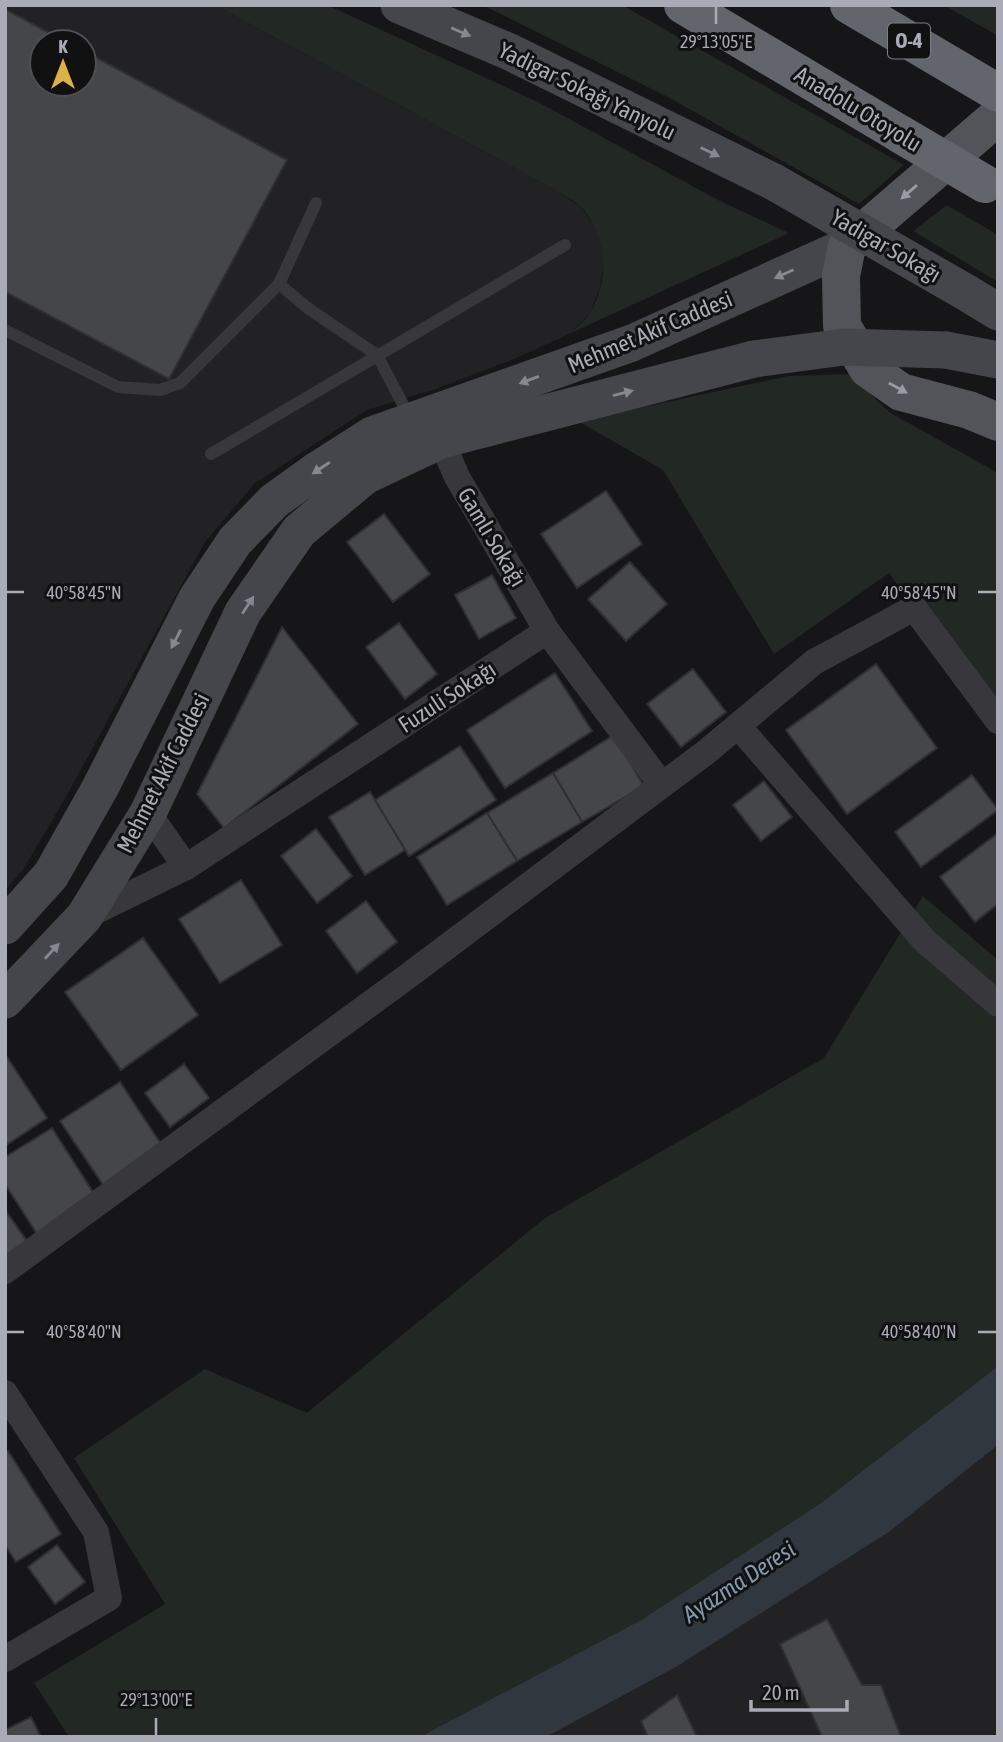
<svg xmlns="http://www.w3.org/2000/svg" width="1003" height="1742" viewBox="0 0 1003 1742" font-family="'Asap Condensed',sans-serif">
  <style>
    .built { fill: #222224; fill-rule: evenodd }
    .green { fill: #222823 }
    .water { fill: #30373e }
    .building { fill: #45464a; stroke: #303033; stroke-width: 2 }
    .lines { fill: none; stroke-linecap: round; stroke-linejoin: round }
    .service { stroke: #37373c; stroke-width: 12 }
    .minor { stroke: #37373c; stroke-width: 26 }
    .secondary { stroke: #45464b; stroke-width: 37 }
    .primary { stroke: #53545a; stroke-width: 38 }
    .motorway { stroke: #63656c; stroke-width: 38 }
    .secondary-bridge { stroke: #45464b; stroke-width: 37 }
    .motorway-bridge { stroke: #63656c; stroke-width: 38 }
    .oneway { fill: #868891 }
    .oneway2 { fill: #989aa4 }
    .ticks { fill: none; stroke: #a9acb6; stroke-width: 2.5 }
    .labels { text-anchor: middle; stroke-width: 6; stroke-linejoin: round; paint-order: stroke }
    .shield { fill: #111112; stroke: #7b7e85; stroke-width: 2 }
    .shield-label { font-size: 21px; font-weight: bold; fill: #a9acb6 }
    .street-label { font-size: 23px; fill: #a9acb6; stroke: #111112 }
    .water-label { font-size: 24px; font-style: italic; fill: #8498ad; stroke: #111112 }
    .ticks-label { font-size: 18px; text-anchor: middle; fill: #a9acb6; stroke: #111112; stroke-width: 6; stroke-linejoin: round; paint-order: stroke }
  </style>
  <rect width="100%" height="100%" fill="#161517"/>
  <g class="built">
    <path d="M5,5H215L555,190L581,207L600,234L604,261L600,288L590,313L571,333L514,359L436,389L367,410L255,483L205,542L62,804L22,871L5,890ZM42,42H84V84H42Z"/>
    <polygon points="998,1445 998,1737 546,1737 676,1667 889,1532"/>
  </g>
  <g class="green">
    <path d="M215,5H326L338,10L538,102L720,201L789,233L571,333C577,327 586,320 590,313C610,279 607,238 583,209C576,201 564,196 555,190Z"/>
    <polygon points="482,5 622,5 904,165 859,204 668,97"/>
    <polygon points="944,5 998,5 998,36"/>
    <polygon points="947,205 998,235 998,282 913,231"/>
    <polygon points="850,374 889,412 998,473 998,726 889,573 774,654 663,470 578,421 788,376"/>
    <polygon points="923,896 998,960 998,1366 821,1503 641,1620 425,1735 420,1737 69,1737 34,1683 165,1604 74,1458 205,1369 307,1413 545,1218 824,1058"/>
  </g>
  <polygon class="water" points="998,1366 998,1445 889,1532 676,1667 546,1737 420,1737 641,1620 821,1503"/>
  <g class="building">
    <polygon points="5,9 66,42 42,42 42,84 84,84 84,51 287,160 169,379 5,292"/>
    <polygon points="606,491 642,544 577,588 541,534"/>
    <polygon points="384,514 430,574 393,602 347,542"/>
    <polygon points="630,562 667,604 626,641 588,599"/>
    <polygon points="492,575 516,618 479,639 455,595"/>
    <polygon points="399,623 437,674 405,699 366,647"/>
    <polygon points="282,627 358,724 224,828 197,794"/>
    <polygon points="876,664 937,748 847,814 786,730"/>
    <polygon points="693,669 726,712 681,747 647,704"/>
    <polygon points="555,673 592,731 505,788 467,730"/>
    <polygon points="614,735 644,786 582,822 553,773"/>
    <polygon points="460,746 496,800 409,856 375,800"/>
    <polygon points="553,773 582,822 517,861 487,813"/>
    <polygon points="972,775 998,810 921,867 895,832"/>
    <polygon points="764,781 792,817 761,841 733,805"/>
    <polygon points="370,792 405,850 365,875 329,817"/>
    <polygon points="487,813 517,861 447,905 417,857"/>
    <polygon points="316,829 352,876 317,903 281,856"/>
    <polygon points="998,833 998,904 975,922 940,877"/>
    <polygon points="241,880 282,945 220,983 179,919"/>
    <polygon points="366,901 397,942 357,973 326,931"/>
    <polygon points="143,938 198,1015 121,1070 65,992"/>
    <polygon points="7,1057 47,1118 5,1146 5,1058"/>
    <polygon points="184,1064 209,1098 170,1127 145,1093"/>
    <polygon points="120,1082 163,1147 104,1186 60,1121"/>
    <polygon points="52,1128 96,1197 37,1234 5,1184 5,1157"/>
    <polygon points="5,1210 27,1241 5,1256"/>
    <polygon points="8,1451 61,1534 16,1562 5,1545 5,1453"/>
    <polygon points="57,1545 85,1582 55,1604 28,1567"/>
    <polygon points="827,1619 862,1685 881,1685 901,1737 822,1737 780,1644"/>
    <polygon points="677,1695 697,1737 648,1737 641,1721"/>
    <polygon points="31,1717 41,1737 5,1737 5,1730"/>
  </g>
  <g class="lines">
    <g class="service">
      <polyline points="279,284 309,309 377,355 410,418"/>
      <polyline points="5,330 118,387 160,390 180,383 279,284 316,203"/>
      <polyline points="211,454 565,245"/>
    </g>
    <g class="minor">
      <polyline points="441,440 457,477 547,631"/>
      <polyline points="738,726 925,941 998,1004"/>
      <polyline points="148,813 186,867"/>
      <polyline points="84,917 186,867 547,631 662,785"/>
      <polyline points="5,1271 408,976 662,785 705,753 814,662 914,608 998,721"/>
      <polyline points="5,1393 96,1532 109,1598 5,1659"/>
    </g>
    <g class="secondary">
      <polyline points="399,5 510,52 774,182"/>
      <polyline points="967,293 998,312"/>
      <polyline points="946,350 998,360"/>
      <polyline points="5,926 51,875 100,788 197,598 235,541 274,501 317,470 372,435 632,343 847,246"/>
      <polyline points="5,1000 84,917 148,813 243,612 299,531 365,476 441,440 754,359"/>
    </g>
    <polyline class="primary" points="998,116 847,246 841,276 842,326 868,369 901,392 969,410 998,422"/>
    <g class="motorway">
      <polyline points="683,5 900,134"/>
      <polyline points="849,5 998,93"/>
    </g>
    <g class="secondary-bridge">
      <polyline points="774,182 967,293"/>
      <polyline points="754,359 844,347 946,350"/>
    </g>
    <polyline class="motorway-bridge" points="900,134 985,184"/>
  </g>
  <defs><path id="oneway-solid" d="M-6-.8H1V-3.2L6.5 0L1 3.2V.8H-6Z" transform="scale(1.75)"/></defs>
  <g class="oneway">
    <use href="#oneway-solid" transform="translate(461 32) rotate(23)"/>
    <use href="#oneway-solid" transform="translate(710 152) rotate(26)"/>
    <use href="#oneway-solid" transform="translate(784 274) rotate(156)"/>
    <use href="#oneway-solid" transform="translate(529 380) rotate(160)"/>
    <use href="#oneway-solid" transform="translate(623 393) rotate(-14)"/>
    <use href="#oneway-solid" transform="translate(321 468) rotate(147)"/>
    <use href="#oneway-solid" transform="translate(248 605) rotate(-57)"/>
    <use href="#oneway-solid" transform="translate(176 639) rotate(117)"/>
    <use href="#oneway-solid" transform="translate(52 951) rotate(-47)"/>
  </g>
  <g class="oneway2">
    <use href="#oneway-solid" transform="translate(909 192) rotate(139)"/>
    <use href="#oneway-solid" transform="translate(898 388) rotate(29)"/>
  </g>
  <path class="ticks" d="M716,7V24M7,592H24M978,592H996M7,1332H24M978,1332H996M156,1718V1735"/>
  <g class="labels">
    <rect class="shield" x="888" y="23.5" width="42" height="35" rx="5"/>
    <g class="shield-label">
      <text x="909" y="48">O-4</text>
    </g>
    <g class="street-label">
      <text transform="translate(587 91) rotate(26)" y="8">Yadigar Sokağı Yanyolu</text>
      <text transform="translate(858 109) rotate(31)" y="8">Anadolu Otoyolu</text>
      <text transform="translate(886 246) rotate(30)" y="8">Yadigar Sokağı</text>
      <text transform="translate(650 332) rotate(-23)" y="8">Mehmet Akif Caddesi</text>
      <text transform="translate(492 537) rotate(59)" y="8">Gamlı Sokağı</text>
      <text transform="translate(447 697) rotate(-33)" y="8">Fuzuli Sokağı</text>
      <text transform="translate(163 773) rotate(-63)" y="8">Mehmet Akif Caddesi</text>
    </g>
    <g class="water-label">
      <text transform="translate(739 1582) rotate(-33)" y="8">Ayazma Deresi</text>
    </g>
  </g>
  <g class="ticks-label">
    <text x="716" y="48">29°13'05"E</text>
    <text x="84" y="599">40°58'45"N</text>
    <text x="919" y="599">40°58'45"N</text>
    <text x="84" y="1338">40°58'40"N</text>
    <text x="919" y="1338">40°58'40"N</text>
    <text x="156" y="1706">29°13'00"E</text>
  </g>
  <rect width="1003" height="1742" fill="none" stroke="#a9acb6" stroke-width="14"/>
  <g transform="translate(63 63)"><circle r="33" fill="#111112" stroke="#4e4f54" stroke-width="2"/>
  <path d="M0-5L12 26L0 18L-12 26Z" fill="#ddb148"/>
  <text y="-10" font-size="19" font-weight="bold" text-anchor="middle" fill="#a9acb6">K</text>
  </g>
  <path d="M751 1700v10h96v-10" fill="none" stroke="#a9acb6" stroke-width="3.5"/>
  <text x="762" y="1700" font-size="21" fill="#a9acb6" stroke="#111112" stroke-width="5" paint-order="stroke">20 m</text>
</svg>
